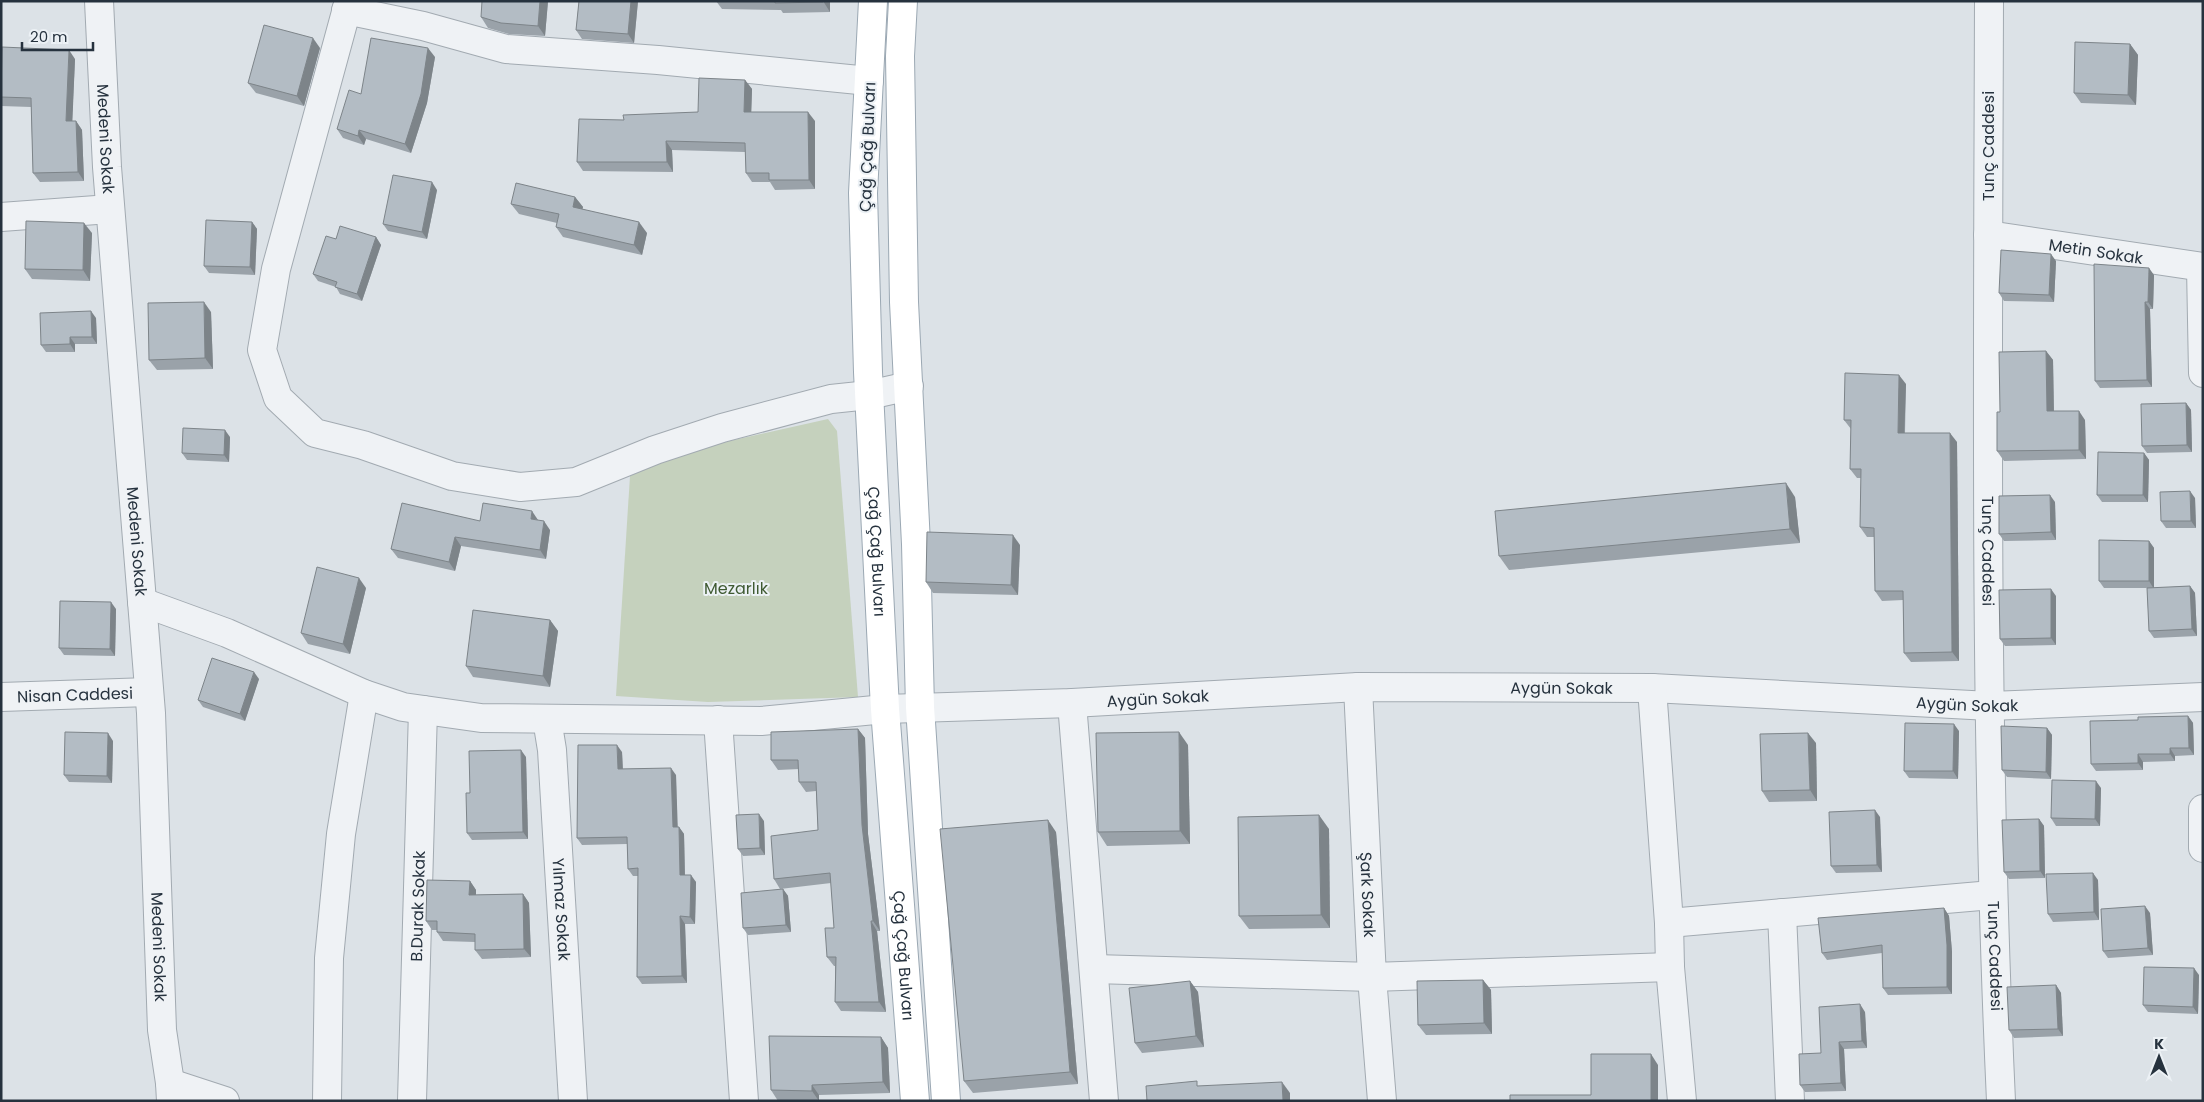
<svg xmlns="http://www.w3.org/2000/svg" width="2204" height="1102" viewBox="0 0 2204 1102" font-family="Poppins,sans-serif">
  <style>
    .green { fill: #c5d1bd }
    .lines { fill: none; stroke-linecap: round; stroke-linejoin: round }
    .minor-casing { stroke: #a2aab1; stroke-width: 30 }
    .major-casing { stroke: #9ba8b3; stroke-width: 30 }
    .minor { stroke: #eff2f5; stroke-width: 28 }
    .major { stroke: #fff; stroke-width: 28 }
    .wall { fill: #9aa2a9 }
    .shaded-wall { fill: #7d8489 }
    .building { fill: #b3bcc4; stroke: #7d8489 }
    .labels { text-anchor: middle; stroke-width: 4; stroke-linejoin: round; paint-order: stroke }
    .street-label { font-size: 16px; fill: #26323e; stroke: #ecf1f5 }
    .park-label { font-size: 16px; fill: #3f5a32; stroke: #ecf1f5 }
  </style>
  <rect width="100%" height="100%" fill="#dce2e7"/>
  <polygon class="green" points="828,419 837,431 858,697 708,702 616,696 630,476 689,450"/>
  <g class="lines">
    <defs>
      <g id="minor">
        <path id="s1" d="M99,1L107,167L151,713L162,1030L170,1083L171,1101"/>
        <polyline points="349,1 276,269 262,350 278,398 315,433 363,445 452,476 520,487 576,482 655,450 722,428 831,399 869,395 909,386"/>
        <path id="s2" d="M1989,1C1988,368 1984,735 2001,1101"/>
        <polyline points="346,10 423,26 506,49 658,60 869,81"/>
        <polyline points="1,217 110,209"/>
        <path id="s3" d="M1988,235L2203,267"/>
        <polyline points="2201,267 2203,373"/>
        <path id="s4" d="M142,602L227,633L364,694L403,707L481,718L761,721L885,709L1072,703L1358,687L1652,688L1990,706L2203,697"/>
        <path id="s5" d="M1358,687L1372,977L1382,1101"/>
        <polyline points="1652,688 1669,923 1670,967 1682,1101"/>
        <path id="s6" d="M1,697L149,692"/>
        <polyline points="1072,703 1104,1101"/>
        <path id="s7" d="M547,719L552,750L573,1101"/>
        <polyline points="718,720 744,1101"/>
        <polyline points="2203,809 2203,848"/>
        <polyline points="1782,913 1790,1101"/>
        <polyline points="1669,923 1992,895"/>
        <polyline points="1094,969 1372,977 1670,967"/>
        <polyline points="170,1083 225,1101"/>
        <polyline points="327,1101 329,958 341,834 364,694"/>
        <path id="s8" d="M412,1101L423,710"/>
      </g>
      <g id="major">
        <path id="s9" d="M873,1L863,193L868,372L885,709L915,1101"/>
        <polyline points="903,1 900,56 904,302 916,544 920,707 946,1101"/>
      </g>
    </defs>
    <use href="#minor" class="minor-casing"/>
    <use href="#major" class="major-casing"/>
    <use href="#minor" class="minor"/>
    <use href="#major" class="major"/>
  </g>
  <g class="wall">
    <polygon points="548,1 545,36 509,34 488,28 481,17"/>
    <polygon points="579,1 638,1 634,43 582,39 576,30"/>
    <polygon points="716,1 830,1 830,12 783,13 781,10 722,9"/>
    <polygon points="2130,44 2138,55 2136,105 2081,103 2074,93"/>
    <polygon points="320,48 304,106 256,93 248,83"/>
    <polygon points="1,55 75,59 72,121 76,121 82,130 84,181 40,182 33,173 31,107 1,106"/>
    <polygon points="435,57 427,103 411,153 366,139 364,145 343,138 337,129 361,94"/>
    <polygon points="745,80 752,89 751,112 815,121 815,189 775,190 770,182 752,182 746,173 745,152 672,150 673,172 583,171 577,162 624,120 698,112"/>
    <polygon points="437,190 427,239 388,231 383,224"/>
    <polygon points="575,197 583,207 582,209 647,233 642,255 563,237 556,227 557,223 519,214 511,204"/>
    <polygon points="252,222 257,229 255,275 209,273 204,266"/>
    <polygon points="92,233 90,281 32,279 25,269"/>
    <polygon points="376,237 381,245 362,301 340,294 336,287 318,281 313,274 336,239"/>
    <polygon points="2056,261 2054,302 2004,301 1999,293"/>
    <polygon points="2154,275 2153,309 2150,309 2152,387 2100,388 2095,381"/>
    <polygon points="211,312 213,369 157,370 149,360"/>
    <polygon points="96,318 97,344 75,344 75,352 46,352 41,345"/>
    <polygon points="2046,351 2053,360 2054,411 2085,420 2086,459 2004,461 1997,451 2000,412"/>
    <polygon points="1906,384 1905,433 1957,442 1959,661 1911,662 1904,653 1903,600 1882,601 1875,591 1874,537 1867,537 1860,527 1861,478 1857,478 1850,469 1851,429 1844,420"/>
    <polygon points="2186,403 2191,410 2192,452 2147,453 2142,446"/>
    <polygon points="230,437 229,462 187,460 182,453"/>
    <polygon points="2144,453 2149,460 2148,502 2102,502 2097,495"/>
    <polygon points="1795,497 1800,543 1509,570 1499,556"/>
    <polygon points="2195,498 2196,528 2166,528 2161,521"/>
    <polygon points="2055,502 2056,540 2004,541 1999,534"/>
    <polygon points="480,521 550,530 546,559 461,546 455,571 398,558 391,549"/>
    <polygon points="2149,541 2154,548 2154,588 2190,586 2195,593 2197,636 2154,638 2149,631 2147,588 2104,588 2099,581"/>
    <polygon points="1020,545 1018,595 933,593 926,582"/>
    <polygon points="366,588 350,654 308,644 301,633"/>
    <polygon points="2056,596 2056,645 2005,646 2000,639"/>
    <polygon points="116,609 115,656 64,655 59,648"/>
    <polygon points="550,620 558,631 550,687 473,677 466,666"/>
    <polygon points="259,679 245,721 203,707 198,700"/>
    <polygon points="2188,716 2193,723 2194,755 2175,756 2175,761 2143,762 2143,770 2096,771 2091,764 2138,720"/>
    <polygon points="2047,728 2052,735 2051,779 2007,777 2002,770"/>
    <polygon points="858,729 865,738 868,834 880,931 877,931 886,1012 841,1011 835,1002 835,966 834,966 827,957 834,928 831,883 780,889 774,879 818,830 816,791 806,792 799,782 799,769 778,770 771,760"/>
    <polygon points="1959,731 1958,779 1909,778 1904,771"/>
    <polygon points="113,741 112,783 69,782 64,775"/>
    <polygon points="1816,743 1817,801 1769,802 1762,791"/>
    <polygon points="1188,745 1190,844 1107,846 1098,832"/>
    <polygon points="622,752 623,769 676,775 677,827 679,827 684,834 685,875 696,882 695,924 685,924 687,983 642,984 637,977 638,876 633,876 628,869 627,844 582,845 577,838"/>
    <polygon points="526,757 528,839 472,840 467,833 470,793"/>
    <polygon points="2101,788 2100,826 2056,826 2051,818"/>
    <polygon points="1880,817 1882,872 1836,873 1831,866"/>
    <polygon points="2039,819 2044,826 2045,878 2009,879 2004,872"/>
    <polygon points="764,821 765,855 743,856 738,849"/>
    <polygon points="1329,829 1330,928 1249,929 1239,916"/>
    <polygon points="1056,832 1078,1084 973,1093 964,1081"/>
    <polygon points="2098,880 2099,920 2053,922 2048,914"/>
    <polygon points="470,881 476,890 476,895 523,894 529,903 531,957 482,959 475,950 475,942 443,941 437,932 437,930 432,930 426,921"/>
    <polygon points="783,889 788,896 791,932 748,935 743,928"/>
    <polygon points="1944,908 1949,916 1952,952 1952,994 1888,995 1883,988 1882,953 1827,960 1822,953"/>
    <polygon points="2150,913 2153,955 2108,958 2103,951"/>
    <polygon points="2199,975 2198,1014 2148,1012 2143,1005"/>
    <polygon points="1483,980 1491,990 1492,1034 1426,1035 1418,1025"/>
    <polygon points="1190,981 1198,992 1204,1047 1142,1053 1135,1043"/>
    <polygon points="2056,985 2061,993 2063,1036 2014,1038 2009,1030"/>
    <polygon points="1865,1012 1867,1048 1844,1049 1846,1091 1805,1092 1800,1085 1821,1053"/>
    <polygon points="881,1037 888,1048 890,1093 819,1095 819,1101 778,1101 771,1090"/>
  </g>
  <g class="shaded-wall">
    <polygon points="540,1 548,1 545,36 538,26"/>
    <polygon points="631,1 638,1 634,43 628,34"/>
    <polygon points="823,1 830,1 830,12"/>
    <polygon points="313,38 320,48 304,106 297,96"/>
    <polygon points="2130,44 2138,55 2136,105 2128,95"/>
    <polygon points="428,48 435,57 427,103 411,153 405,144"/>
    <polygon points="69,50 75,59 72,130 66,121"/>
    <polygon points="745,80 752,89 751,122 744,112"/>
    <polygon points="808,112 815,121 815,189 809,180"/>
    <polygon points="76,121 82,130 84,181 78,172"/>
    <polygon points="359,130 366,139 364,145 358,136"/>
    <polygon points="666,141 672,150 673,172 667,162"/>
    <polygon points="432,182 437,190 427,239 422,232"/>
    <polygon points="575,197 583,207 580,218 573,207"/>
    <polygon points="252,222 257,229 255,275 250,267"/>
    <polygon points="639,222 647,233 642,255 634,245"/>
    <polygon points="84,223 92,233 90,281 83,270"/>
    <polygon points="376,237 381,245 362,301 357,294"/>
    <polygon points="2051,254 2056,261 2054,302 2049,295"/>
    <polygon points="2149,268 2154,275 2153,309 2148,302"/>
    <polygon points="204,302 211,312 213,369 205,358"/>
    <polygon points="2145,302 2150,309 2152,387 2147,380"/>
    <polygon points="91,311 96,318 97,344 92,337"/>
    <polygon points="70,337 75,344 75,352 70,344"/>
    <polygon points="2046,351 2053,360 2054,420 2047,411"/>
    <polygon points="1899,375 1906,384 1904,442 1898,433"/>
    <polygon points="2186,403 2191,410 2192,452 2187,445"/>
    <polygon points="2079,411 2085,420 2086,459 2079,450"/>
    <polygon points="225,430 230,437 229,462 224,455"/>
    <polygon points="1950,433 1957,442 1959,661 1952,652"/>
    <polygon points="2144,453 2149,460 2148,502 2143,495"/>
    <polygon points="1786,483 1795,497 1800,543 1790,529"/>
    <polygon points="2190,491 2195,498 2196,528 2191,521"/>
    <polygon points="2050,495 2055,502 2056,540 2051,532"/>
    <polygon points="532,511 538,520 531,519"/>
    <polygon points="544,521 550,530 546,559 540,550"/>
    <polygon points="1013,535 1020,545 1018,595 1011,585"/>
    <polygon points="455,537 461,546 455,571 449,562"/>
    <polygon points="2149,541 2154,548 2154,589 2149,581"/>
    <polygon points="359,578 366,588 350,654 343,644"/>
    <polygon points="2190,586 2195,593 2197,636 2192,629"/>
    <polygon points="2051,589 2056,596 2056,645 2051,638"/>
    <polygon points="111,602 116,609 115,656 110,649"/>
    <polygon points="550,620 558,631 550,687 543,676"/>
    <polygon points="254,672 259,679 245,721 240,714"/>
    <polygon points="2188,716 2193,723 2194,755 2189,748"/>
    <polygon points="1954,724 1959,731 1958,779 1953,771"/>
    <polygon points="2047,728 2052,735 2051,779 2046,772"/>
    <polygon points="858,729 865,738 868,834 880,931 873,921 862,825"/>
    <polygon points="1179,732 1188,745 1190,844 1180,831"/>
    <polygon points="108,733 113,741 112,783 107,776"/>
    <polygon points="1808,733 1816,743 1817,801 1810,790"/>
    <polygon points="617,745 622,752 623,776 618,769"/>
    <polygon points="2170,748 2175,756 2175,761 2170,754"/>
    <polygon points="521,750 526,757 528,839 523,832"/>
    <polygon points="2138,754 2143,762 2143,770 2138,763"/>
    <polygon points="671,768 676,775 678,834 673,827"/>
    <polygon points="2096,781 2101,788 2100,826 2095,819"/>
    <polygon points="1875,810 1880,817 1882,872 1877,865"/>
    <polygon points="759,814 764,821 765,855 760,848"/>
    <polygon points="1319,815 1329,829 1330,928 1321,915"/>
    <polygon points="2039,819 2044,826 2045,878 2040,871"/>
    <polygon points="1048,820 1056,832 1078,1084 1070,1072"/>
    <polygon points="679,827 684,834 685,882 680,875"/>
    <polygon points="2093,873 2098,880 2099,920 2094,912"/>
    <polygon points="691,875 696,882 695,924 690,917"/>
    <polygon points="470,881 476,890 476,904 469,895"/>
    <polygon points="783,889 788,896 791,932 786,925"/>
    <polygon points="523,894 529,903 531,957 524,949"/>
    <polygon points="2145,906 2150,913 2153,955 2148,948"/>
    <polygon points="1944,908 1949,916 1952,952 1952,994 1947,987"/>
    <polygon points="680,916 685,924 687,983 682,976"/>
    <polygon points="871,921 877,931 886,1012 879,1002"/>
    <polygon points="2194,968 2199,975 2198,1014 2193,1007"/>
    <polygon points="1483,980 1491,990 1492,1034 1484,1023"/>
    <polygon points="1190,981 1198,992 1204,1047 1196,1036"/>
    <polygon points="2056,985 2061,993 2063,1036 2058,1029"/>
    <polygon points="1860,1004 1865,1012 1867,1048 1862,1041"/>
    <polygon points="881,1037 888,1048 890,1093 883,1082"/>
    <polygon points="1839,1042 1844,1049 1846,1091 1841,1083"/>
    <polygon points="1651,1054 1658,1065 1658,1101 1651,1101"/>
    <polygon points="1282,1082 1290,1093 1290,1101 1283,1101"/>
    <polygon points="812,1085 819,1095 819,1101 812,1091"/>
  </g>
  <g class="building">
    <polygon points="482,1 540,1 538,26 501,23 481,17"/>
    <polygon points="579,1 631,1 628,34 576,30"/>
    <polygon points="775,1 823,1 823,2 775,3"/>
    <polygon points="264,25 313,38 297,96 248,83"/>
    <polygon points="371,38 428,48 421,94 405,144 359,130 358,136 337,129 349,90 361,94"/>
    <polygon points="2075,42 2130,44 2128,95 2074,93"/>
    <polygon points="2,47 69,50 66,121 76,121 78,172 33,173 31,98 1,97"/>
    <polygon points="699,78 745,80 744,112 808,112 809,180 769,180 769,173 746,173 745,143 666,141 667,162 577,162 579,119 624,120 623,115 698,112"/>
    <polygon points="393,175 432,182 422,232 383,224"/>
    <polygon points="516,183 575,197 573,207 639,222 634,245 556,227 559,214 511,204"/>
    <polygon points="206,220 252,222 250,267 204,266"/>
    <polygon points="26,221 84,223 83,270 25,269"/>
    <polygon points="340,226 376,237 357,294 335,287 337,282 313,274 326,236 336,239"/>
    <polygon points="2001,250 2051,254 2049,295 1999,293"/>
    <polygon points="2094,264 2149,268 2148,302 2145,302 2147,380 2095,381"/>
    <polygon points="204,302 205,358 149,360 148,303"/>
    <polygon points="91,311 92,337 70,337 70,344 41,345 40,313"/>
    <polygon points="2046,351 2047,411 2079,411 2079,450 1997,451 1997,412 2000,412 1999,352"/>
    <polygon points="1845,373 1899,375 1898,433 1950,433 1952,652 1904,653 1903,591 1875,591 1874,528 1860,527 1861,469 1850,469 1851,420 1844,420"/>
    <polygon points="2186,403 2187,445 2142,446 2141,404"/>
    <polygon points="183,428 225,430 224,455 182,453"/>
    <polygon points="2098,452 2144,453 2143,495 2097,495"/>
    <polygon points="1786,483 1790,529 1499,556 1495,511"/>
    <polygon points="2190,491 2191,521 2161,521 2160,492"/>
    <polygon points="2050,495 2051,532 1999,534 1999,496"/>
    <polygon points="402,503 480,521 483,503 532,511 531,519 544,521 540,550 455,537 449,562 391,549"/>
    <polygon points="927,532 1013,535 1011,585 926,582"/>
    <polygon points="2099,540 2149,541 2149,581 2099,581"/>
    <polygon points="317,567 359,578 343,644 301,633"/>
    <polygon points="2190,586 2192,629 2149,631 2147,588"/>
    <polygon points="2051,589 2051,638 2000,639 1999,590"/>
    <polygon points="60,601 111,602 110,649 59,648"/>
    <polygon points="473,610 550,620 543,676 466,666"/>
    <polygon points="212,658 254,672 240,714 198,700"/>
    <polygon points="2188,716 2189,748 2170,748 2170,754 2138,754 2138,763 2091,764 2090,721 2138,720 2138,717"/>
    <polygon points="1905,723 1954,724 1953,771 1904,771"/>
    <polygon points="2001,726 2047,728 2046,772 2002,770"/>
    <polygon points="858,729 862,825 873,921 871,921 879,1002 835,1002 836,957 827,957 825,928 834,928 830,873 774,879 771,836 818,830 816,782 799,782 798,760 771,760 771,732"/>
    <polygon points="65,732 108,733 107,776 64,775"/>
    <polygon points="1179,732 1180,831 1098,832 1096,733"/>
    <polygon points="1808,733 1810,790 1762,791 1760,734"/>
    <polygon points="578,745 617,745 618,769 671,768 673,827 679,827 680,875 691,875 690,917 680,916 682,976 637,977 638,868 628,869 627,837 577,838"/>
    <polygon points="521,750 523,832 467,833 466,793 470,793 469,751"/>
    <polygon points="2052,780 2096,781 2095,819 2051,818"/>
    <polygon points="1875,810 1877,865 1831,866 1829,812"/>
    <polygon points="759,814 760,848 738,849 736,815"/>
    <polygon points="1319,815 1321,915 1239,916 1238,817"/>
    <polygon points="2039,819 2040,871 2004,872 2002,820"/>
    <polygon points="1048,820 1070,1072 964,1081 940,829"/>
    <polygon points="2093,873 2094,912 2048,914 2046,874"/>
    <polygon points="427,880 470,881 469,895 523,894 524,949 475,950 475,934 437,932 437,921 426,921"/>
    <polygon points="783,889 786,925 743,928 741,893"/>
    <polygon points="2145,906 2148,948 2103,951 2101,909"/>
    <polygon points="1944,908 1947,945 1947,987 1883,988 1882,945 1822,953 1818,918"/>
    <polygon points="2144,967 2194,968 2193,1007 2143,1005"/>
    <polygon points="1483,980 1484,1023 1418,1025 1417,981"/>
    <polygon points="1190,981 1196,1036 1135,1043 1129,988"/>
    <polygon points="2056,985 2058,1029 2009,1030 2007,987"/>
    <polygon points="1860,1004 1862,1041 1839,1042 1841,1083 1800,1085 1799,1054 1821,1053 1819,1007"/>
    <polygon points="769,1036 881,1037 883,1082 812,1085 812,1091 771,1090"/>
    <polygon points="1591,1054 1651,1054 1651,1101 1510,1101 1510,1095 1591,1095"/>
    <polygon points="1197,1081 1197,1086 1282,1082 1283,1101 1147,1101 1146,1086"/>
  </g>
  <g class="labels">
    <g class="street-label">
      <text dy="6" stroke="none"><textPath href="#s1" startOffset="138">Medeni Sokak</textPath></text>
      <text transform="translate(1988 146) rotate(-90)" y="6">Tunç Caddesi</text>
      <text transform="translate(867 147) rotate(-88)" y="6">Çağ Çağ Bulvarı</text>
      <text dy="6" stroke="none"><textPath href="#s3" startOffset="109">Metin Sokak</textPath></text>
      <text dy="6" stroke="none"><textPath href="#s1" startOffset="542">Medeni Sokak</textPath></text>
      <text dy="6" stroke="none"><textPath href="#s9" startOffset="551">Çağ Çağ Bulvarı</textPath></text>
      <text dy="6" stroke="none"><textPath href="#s2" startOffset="550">Tunç Caddesi</textPath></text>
      <text dy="6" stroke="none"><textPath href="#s4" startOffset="1442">Aygün Sokak</textPath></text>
      <text dy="6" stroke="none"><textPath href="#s6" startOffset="74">Nisan Caddesi</textPath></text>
      <text dy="6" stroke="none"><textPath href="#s4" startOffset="1038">Aygün Sokak</textPath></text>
      <text dy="6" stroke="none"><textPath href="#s4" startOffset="1848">Aygün Sokak</textPath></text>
      <text dy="6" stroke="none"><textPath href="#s5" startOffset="208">Şark Sokak</textPath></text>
      <text dy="6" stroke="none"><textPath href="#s8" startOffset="195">B.Durak Sokak</textPath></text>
      <text dy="6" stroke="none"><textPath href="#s7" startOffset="191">Yılmaz Sokak</textPath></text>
      <text dy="6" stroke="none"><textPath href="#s1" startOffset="948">Medeni Sokak</textPath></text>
      <text dy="6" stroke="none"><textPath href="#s9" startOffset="956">Çağ Çağ Bulvarı</textPath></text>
      <text dy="6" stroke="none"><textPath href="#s2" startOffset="955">Tunç Caddesi</textPath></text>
    </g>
    <g class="park-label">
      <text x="736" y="594">Mezarlık</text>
    </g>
  </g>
  <rect width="2204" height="1102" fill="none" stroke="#26323e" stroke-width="5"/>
  <g transform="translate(2159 1057)" stroke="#ecf1f5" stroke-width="4" paint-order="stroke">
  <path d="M0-4L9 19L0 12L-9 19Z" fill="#26323e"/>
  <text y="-8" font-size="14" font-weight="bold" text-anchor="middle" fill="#26323e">K</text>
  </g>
  <path d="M22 42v8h71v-8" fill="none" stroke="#26323e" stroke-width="2.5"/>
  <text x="30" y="42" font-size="15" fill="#26323e" stroke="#ecf1f5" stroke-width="4" paint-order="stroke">20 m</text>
</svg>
